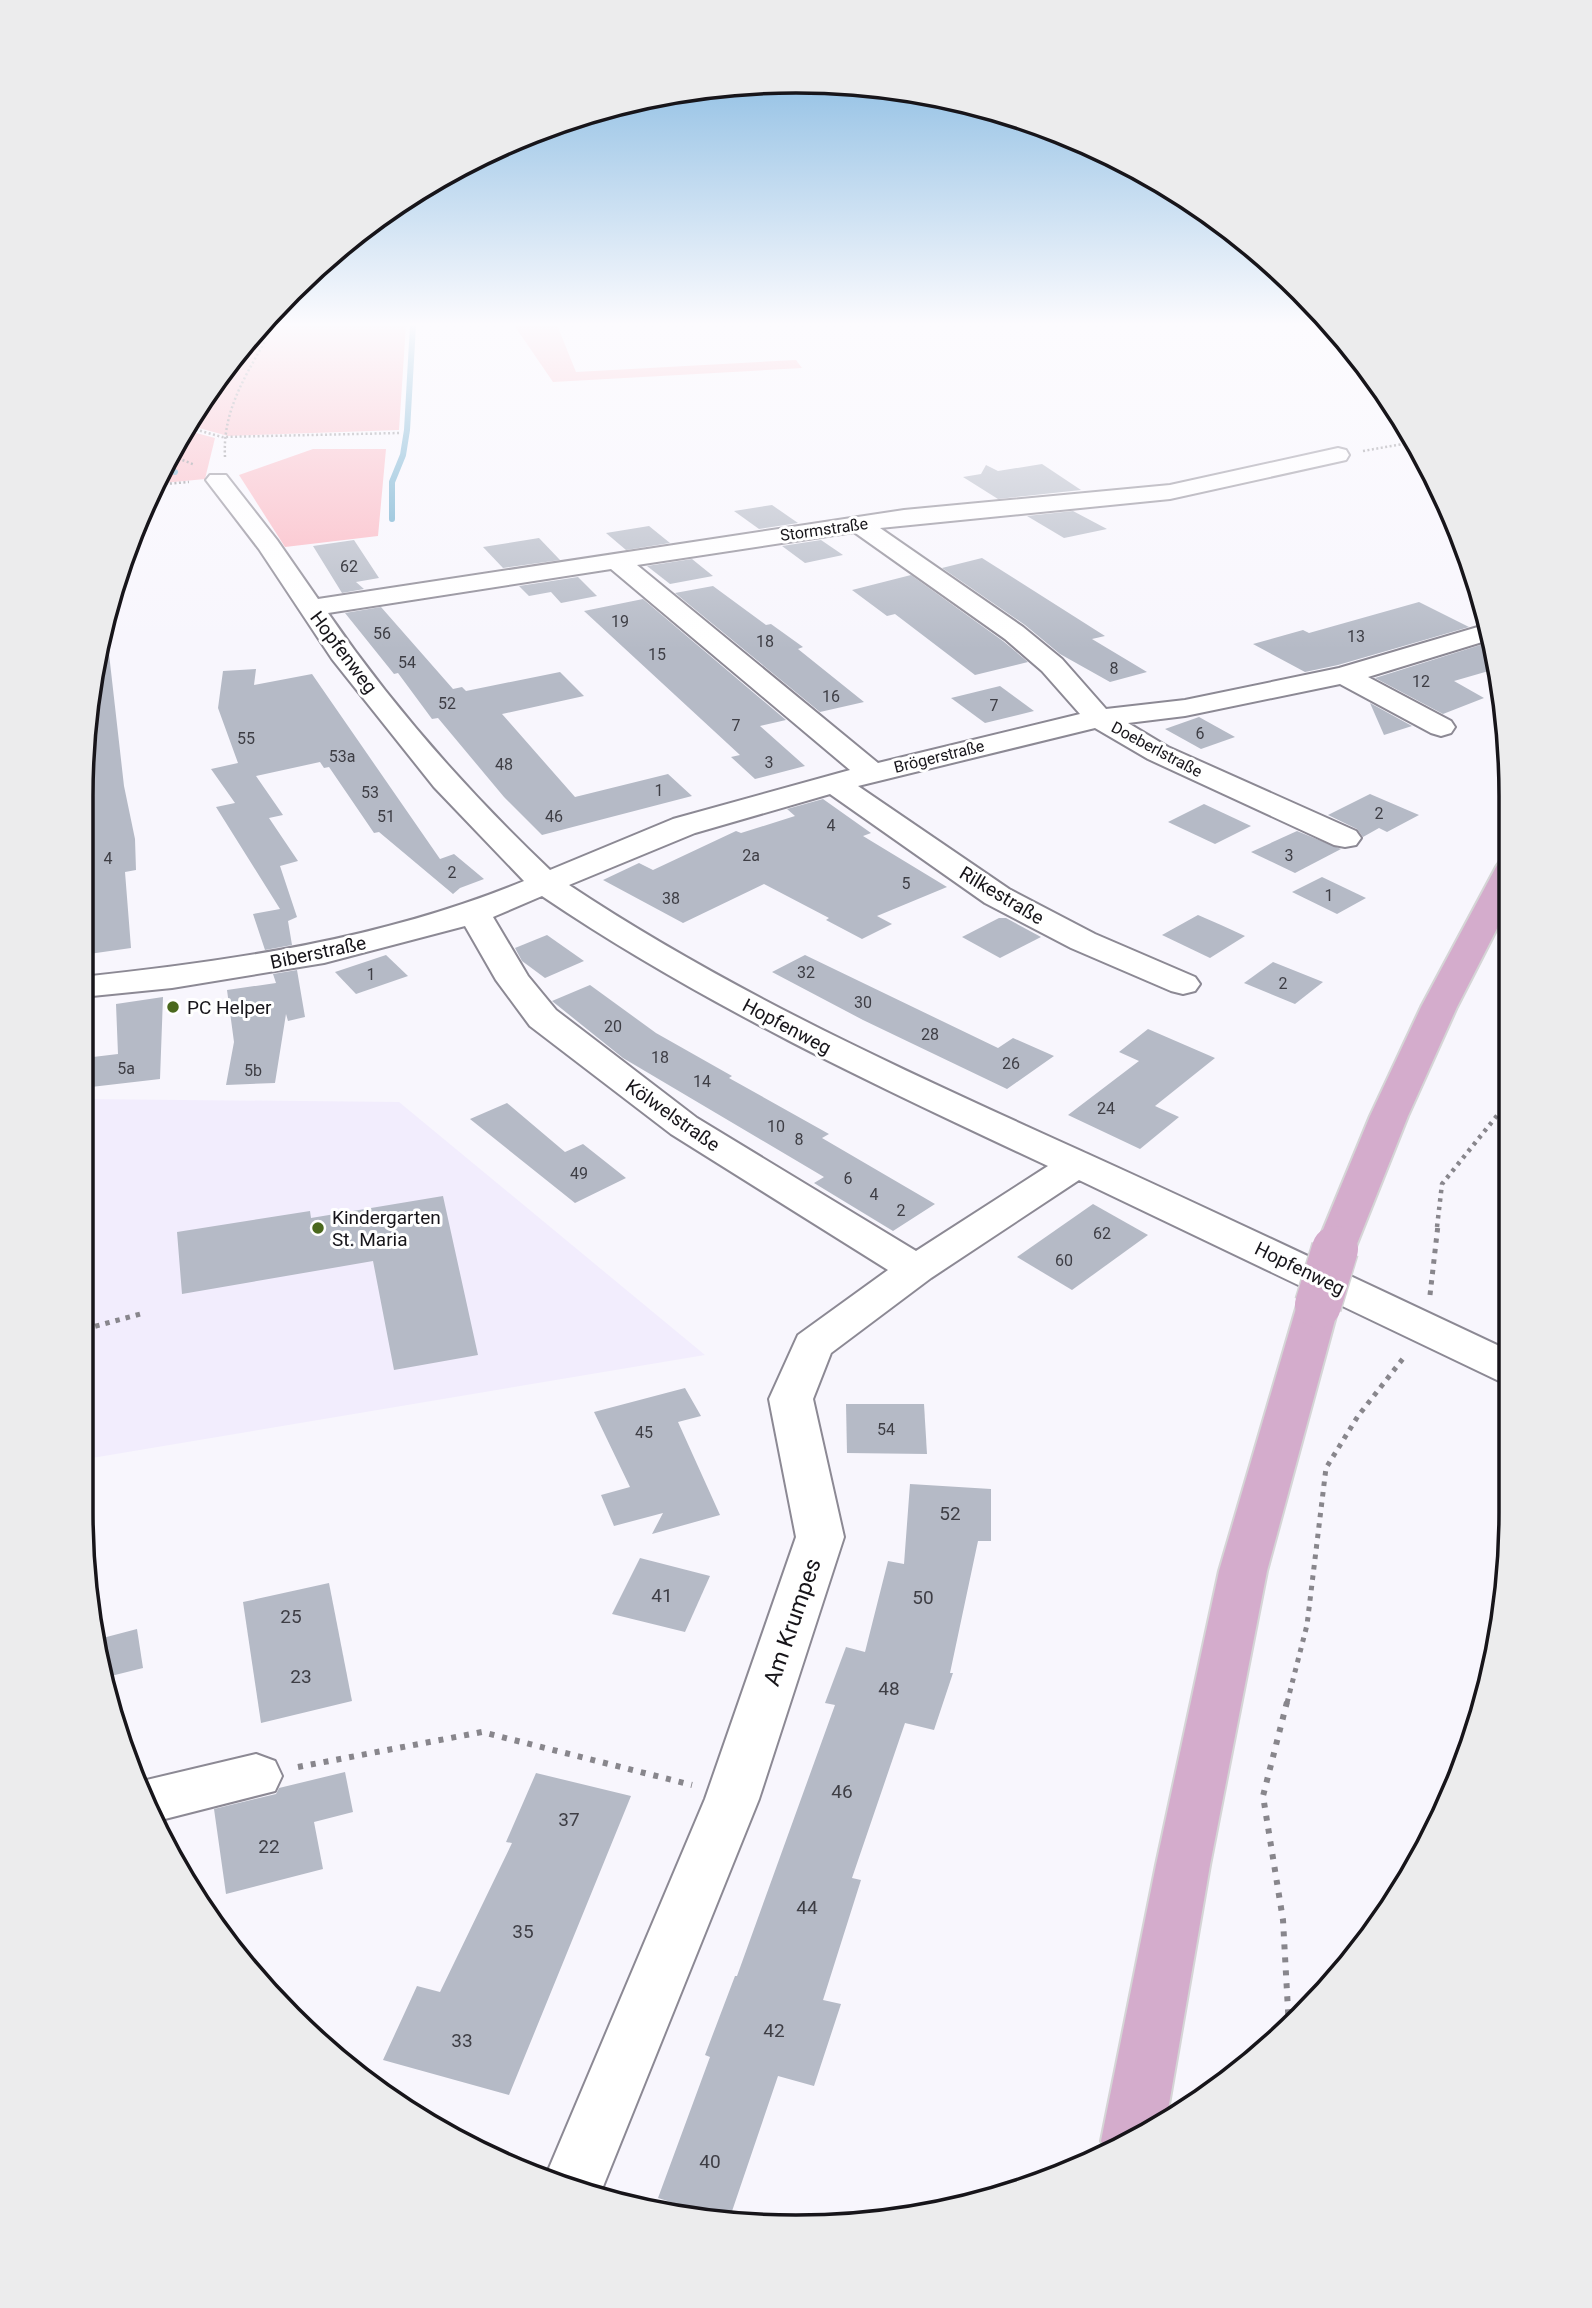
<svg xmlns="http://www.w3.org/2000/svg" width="1592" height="2308" viewBox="0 0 1592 2308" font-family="Roboto,sans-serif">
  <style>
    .built { fill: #f2edfd }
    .green { fill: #fbb6c1 }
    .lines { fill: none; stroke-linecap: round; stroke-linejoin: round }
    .stream { stroke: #6aabcc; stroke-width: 6 }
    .building { fill: #b5bac6 }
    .minor-casing { stroke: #8c8994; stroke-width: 4 }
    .major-casing { stroke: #d5d5d6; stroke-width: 4 }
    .path-far3 { stroke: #88868c; stroke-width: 2.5; stroke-dasharray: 2 2.5; stroke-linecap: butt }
    .path-far2 { stroke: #88868c; stroke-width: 4.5; stroke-dasharray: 3.5 5; stroke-linecap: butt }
    .path-far1 { stroke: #88868c; stroke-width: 5; stroke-dasharray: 4.5 6; stroke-linecap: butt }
    .path { stroke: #88868c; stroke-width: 6; stroke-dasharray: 5 8; stroke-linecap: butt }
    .minor { fill: #fff; fill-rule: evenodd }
    .major { fill: #d4accc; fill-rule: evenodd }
    .major-bridge-casing { stroke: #d5d5d6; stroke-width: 49; stroke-linecap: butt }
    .major-bridge { stroke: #d4accc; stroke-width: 46 }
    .poi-dot { fill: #4a681d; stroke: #fff; stroke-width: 2.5 }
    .labels { text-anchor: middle; stroke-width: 6; stroke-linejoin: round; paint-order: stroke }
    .far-street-label { font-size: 16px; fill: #17151a; stroke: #fff }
    .number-label { font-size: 16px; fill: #3e3e45 }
    .street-label { font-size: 19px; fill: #17151a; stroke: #fff }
    .poi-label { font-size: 19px; fill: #17151a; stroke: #fff; text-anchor: start }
    .near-number-label { font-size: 19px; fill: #3e3e45 }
    .near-street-label { font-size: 23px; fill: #17151a; stroke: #fff }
    .rim { fill: none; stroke: #17151a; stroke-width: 3.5 }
  </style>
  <rect width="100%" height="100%" fill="#f8f6fd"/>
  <polygon class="built" points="83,1099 399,1102 705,1355 86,1459"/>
  <g class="green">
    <polygon points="259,325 287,325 287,328 291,325 406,325 399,430 228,436 188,425 228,361"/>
    <polygon points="514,325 557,325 576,372 796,360 802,368 553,382"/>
    <polygon points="185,430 215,438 205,479 153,484"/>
    <polygon points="313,449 386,449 378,536 285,547 239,475"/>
  </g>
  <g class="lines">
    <g class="stream">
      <polyline points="162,467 175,472"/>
      <polyline points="392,519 392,482 403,455 407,430 413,325"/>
    </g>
  </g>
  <g class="building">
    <polygon points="1042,464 1081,490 998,499 963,477 981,474 986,465 998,471"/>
    <polygon points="772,505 798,523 759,529 734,511"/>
    <polygon points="1073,511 1107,529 1064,538 1027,516"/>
    <polygon points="649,526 670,543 626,550 606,533"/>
    <polygon points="539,538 560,560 503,568 483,547"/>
    <polygon points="354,540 379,578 356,582 364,589 342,593 313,546"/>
    <polygon points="821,540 843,555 805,563 782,546"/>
    <polygon points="982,558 1105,636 1092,639 1147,672 1110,682 1060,654 1025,625 942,568"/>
    <polygon points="692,559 713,576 670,584 647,566"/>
    <polygon points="911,575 1003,641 1028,662 975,675 895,614 887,616 852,590"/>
    <polygon points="578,577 597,596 561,603 551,592 529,596 519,586"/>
    <polygon points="713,586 766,625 771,624 803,647 798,649 864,702 820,712 675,593"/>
    <polygon points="643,599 786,720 760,726 805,766 755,779 731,757 740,755 584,611"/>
    <polygon points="1419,602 1469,627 1338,665 1305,672 1253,644 1303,630 1309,633"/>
    <polygon points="381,607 453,689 462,687 466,691 560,672 584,696 502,714 575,797 668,774 692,796 542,835 504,797 438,718 432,719 398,673 394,674 345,613"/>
    <polygon points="1493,641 1499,668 1454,681 1484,698 1443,714 1375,678"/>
    <polygon points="98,645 108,645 124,786 135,839 136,870 125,872 131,948 82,955 80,796 94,657"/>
    <polygon points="256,669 254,685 312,674 440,859 454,854 484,879 460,888 453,894 379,832 374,833 329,767 324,768 320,762 256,776 283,815 269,818 298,861 280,866 297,917 288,921 292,945 265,950 253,914 280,909 216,807 235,803 211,769 238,763 218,708 223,671"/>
    <polygon points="1000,686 1034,711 985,723 951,698"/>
    <polygon points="1370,703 1412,726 1384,735"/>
    <polygon points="1199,717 1235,737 1201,749 1165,729"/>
    <polygon points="1370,794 1419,815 1387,832 1379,828 1363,837 1357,829 1328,815"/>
    <polygon points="823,799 871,833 863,836 947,887 877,916 892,924 862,939 826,920 829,918 764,884 683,923 603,880 639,863 653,870 736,831 741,833 795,816 787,809"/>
    <polygon points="1204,804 1251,826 1215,844 1168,822"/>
    <polygon points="1297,831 1341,849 1295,873 1251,852"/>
    <polygon points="1322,877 1366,898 1337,914 1292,892"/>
    <polygon points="1198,915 1221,925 1245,936 1210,958 1162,935"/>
    <polygon points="999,918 1006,918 1041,937 1000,958 962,937"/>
    <polygon points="547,935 584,961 545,978 522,961 515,948"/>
    <polygon points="386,955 408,976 356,994 335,972"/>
    <polygon points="805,955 998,1048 1013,1038 1054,1056 1007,1089 863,1020 772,972"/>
    <polygon points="1273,962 1323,982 1295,1004 1244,983"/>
    <polygon points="297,970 305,1017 288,1021 286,1014 275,1083 226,1085 234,1042 227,990 276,983 273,974"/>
    <polygon points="590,985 656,1033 732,1076 729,1078 829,1134 822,1138 935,1204 893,1231 814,1183 824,1177 623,1058 552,1001"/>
    <polygon points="163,997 160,1079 91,1087 93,1057 118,1054 116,1004"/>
    <polygon points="1148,1029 1215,1058 1155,1106 1179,1117 1140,1149 1068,1115 1139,1061 1119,1052"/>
    <polygon points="507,1103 565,1152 583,1144 626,1178 575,1203 470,1119"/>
    <polygon points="443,1196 478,1355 394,1370 373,1261 182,1294 177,1232 310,1211 311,1218"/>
    <polygon points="1093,1204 1148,1235 1072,1290 1017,1257"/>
    <polygon points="685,1388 701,1416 678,1422 720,1515 652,1534 663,1513 614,1526 601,1495 630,1487 594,1412"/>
    <polygon points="846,1404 924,1404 927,1454 847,1453"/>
    <polygon points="910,1484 991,1489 991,1541 978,1541 950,1673 953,1673 934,1730 905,1723 852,1878 861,1880 823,2000 841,2004 814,2086 778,2076 729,2220 658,2198 710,2057 705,2055 735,1976 737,1976 835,1705 825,1703 846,1647 865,1652 888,1561 904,1564"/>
    <polygon points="640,1558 710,1576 685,1632 612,1614"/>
    <polygon points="329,1583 352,1701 261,1723 243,1602"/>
    <polygon points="137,1629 143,1668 103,1678 95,1640"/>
    <polygon points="345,1772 353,1812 314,1822 323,1869 226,1894 214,1809 276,1794 279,1788"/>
    <polygon points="536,1773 631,1796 509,2095 383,2060 417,1986 440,1992 512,1843 506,1842"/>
  </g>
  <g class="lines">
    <defs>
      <g id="minor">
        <path d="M1338,448L1346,450L1349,455L1346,460L1170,499L880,528L1023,627L1062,659L1106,709L1185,700L1339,668L1488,624L1492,639L1368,677L1451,721L1455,727L1451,733L1441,736L1431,733L1340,684L1185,716L1128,723L1168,747L1356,831L1361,838L1356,845L1345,847L1334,845L1148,759L1095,728L858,786L1009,889L1095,934L1195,977L1200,984L1195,991L1183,994L1171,991L1071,948L985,903L830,794L695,833L569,885C733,994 911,1074 1090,1155C1231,1219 1371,1286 1512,1352V1385L1497,1380L1079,1180L931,1278L831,1353L813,1399L844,1537L759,1799L598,2199L544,2180L705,1799L796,1537L769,1399L798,1335L888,1270L671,1134L530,1026L496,980L465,926L324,963L172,988L82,997V977C233,961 383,939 524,881L434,787L332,659L259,549L206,480L210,475H226L277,540L318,599L904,510L1170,485ZM854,532L1005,639L1042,671L1080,714L878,763L637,565ZM611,569L850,770L673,819L550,870C468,792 392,706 328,613ZM542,896C702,1004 874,1085 1048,1166L916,1251L697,1118L556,1010L528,976L493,917Z"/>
        <polygon points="256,1754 275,1761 282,1776 275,1791 157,1821 138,1782"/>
      </g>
      <g id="major">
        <polygon points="1512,858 1512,899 1457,1007 1408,1116 1355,1249 1349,1258 1335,1262 1321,1258 1315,1249 1370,1116 1421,1007 1496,867 1501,860"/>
        <polygon points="1318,1291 1333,1295 1339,1305 1267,1571 1210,1865 1166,2122 1153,2132 1107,2153 1101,2141 1156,1865 1219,1571 1297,1305 1303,1295"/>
      </g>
    </defs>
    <use href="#minor" class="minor-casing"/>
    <use href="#major" class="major-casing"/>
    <g class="path-far3">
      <polyline points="187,427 222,437 400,433"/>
      <polyline points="1363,451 1414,442"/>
      <polyline points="170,455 195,465"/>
      <path d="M225,457C222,406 251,368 274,325"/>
      <polyline points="152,485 189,482"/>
    </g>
    <polyline class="path-far2" points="1437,1227 1442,1184 1512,1097"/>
    <g class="path-far1">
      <polyline points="1430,1295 1438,1225"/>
      <polyline points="85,1329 144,1313"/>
      <polyline points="1287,1703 1307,1625 1326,1468 1358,1416 1405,1356"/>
    </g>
    <g class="path">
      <polyline points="1287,1702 1263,1796 1283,1920 1289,2028"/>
      <polyline points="298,1767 482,1732 692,1785"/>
    </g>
    <use href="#minor" class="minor"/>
    <use href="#major" class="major"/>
    <defs>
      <polyline id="major-bridge" points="1318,1305 1335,1249"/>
    </defs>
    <use href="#major-bridge" class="major-bridge-casing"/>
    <use href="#major-bridge" class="major-bridge"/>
  </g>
  <linearGradient id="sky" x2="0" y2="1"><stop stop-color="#75b0dd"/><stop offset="0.5" stop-color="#fcfbfe"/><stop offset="1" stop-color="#fcfbfe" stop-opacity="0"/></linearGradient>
  <rect width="1592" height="649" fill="url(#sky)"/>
  <g class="poi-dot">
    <circle cx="173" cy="1007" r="7"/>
    <circle cx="318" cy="1228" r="7"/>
  </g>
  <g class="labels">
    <g class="far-street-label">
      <text transform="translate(824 529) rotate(-8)" y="6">Stormstraße</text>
      <text transform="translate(1157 749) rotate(28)" y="6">Doeberlstraße</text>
      <text transform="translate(939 756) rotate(-14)" y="6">Brögerstraße</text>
    </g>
    <g class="number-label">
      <text x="349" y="572">62</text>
      <text x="620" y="627">19</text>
      <text x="382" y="639">56</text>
      <text x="1356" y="642">13</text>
      <text x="765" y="647">18</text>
      <text x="657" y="660">15</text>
      <text x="407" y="668">54</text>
      <text x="1114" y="674">8</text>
      <text x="1421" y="687">12</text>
      <text x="831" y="702">16</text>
      <text x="447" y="709">52</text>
      <text x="994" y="711">7</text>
      <text x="736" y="731">7</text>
      <text x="1200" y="739">6</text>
      <text x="246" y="744">55</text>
      <text x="342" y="762">53a</text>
      <text x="769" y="768">3</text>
      <text x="504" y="770">48</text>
      <text x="659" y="796">1</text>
      <text x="370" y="798">53</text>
      <text x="1379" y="819">2</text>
      <text x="386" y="822">51</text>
      <text x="554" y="822">46</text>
      <text x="831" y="831">4</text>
      <text x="751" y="861">2a</text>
      <text x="1289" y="861">3</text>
      <text x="108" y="864">4</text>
      <text x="452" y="878">2</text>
      <text x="906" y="889">5</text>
      <text x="1329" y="901">1</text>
      <text x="671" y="904">38</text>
      <text x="806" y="978">32</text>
      <text x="371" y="980">1</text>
      <text x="1283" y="989">2</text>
      <text x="863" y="1008">30</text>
      <text x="613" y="1032">20</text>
      <text x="930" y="1040">28</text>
      <text x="660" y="1063">18</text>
      <text x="1011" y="1069">26</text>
      <text x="126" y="1074">5a</text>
      <text x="253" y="1076">5b</text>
      <text x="702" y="1087">14</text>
      <text x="1106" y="1114">24</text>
      <text x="776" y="1132">10</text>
      <text x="799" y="1145">8</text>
      <text x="579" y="1179">49</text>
      <text x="848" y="1184">6</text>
      <text x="874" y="1200">4</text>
      <text x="901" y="1216">2</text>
      <text x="1102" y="1239">62</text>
      <text x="1064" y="1266">60</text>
      <text x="886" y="1435">54</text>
      <text x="644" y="1438">45</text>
    </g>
    <g class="street-label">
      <text transform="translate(344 652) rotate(53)" y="7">Hopfenweg</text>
      <text transform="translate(1002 895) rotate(31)" y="7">Rilkestraße</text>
      <text transform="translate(318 952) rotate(-12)" y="7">Biberstraße</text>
      <text transform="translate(787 1026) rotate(28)" y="7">Hopfenweg</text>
      <text transform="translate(673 1115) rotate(35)" y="7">Kölwelstraße</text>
      <text transform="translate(1300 1268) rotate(26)" y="7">Hopfenweg</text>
    </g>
    <g class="poi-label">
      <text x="187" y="1014">PC Helper</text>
      <text x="332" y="1224">Kindergarten<tspan x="332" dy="22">St. Maria</tspan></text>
    </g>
    <g class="near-number-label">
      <text x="950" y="1520">52</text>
      <text x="662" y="1602">41</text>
      <text x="923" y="1604">50</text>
      <text x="291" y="1623">25</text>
      <text x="301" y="1683">23</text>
      <text x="889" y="1695">48</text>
      <text x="842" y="1798">46</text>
      <text x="569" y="1826">37</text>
      <text x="269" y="1853">22</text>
      <text x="807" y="1914">44</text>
      <text x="523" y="1938">35</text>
      <text x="774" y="2037">42</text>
      <text x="462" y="2047">33</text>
      <text x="710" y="2168">40</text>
    </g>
    <g class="near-street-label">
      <text transform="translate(792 1622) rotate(-71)" y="8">Am Krumpes</text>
    </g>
  </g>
  <path d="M0 0H1592V2308H0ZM796 93H796A703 703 0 0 1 1499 796V1512A703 703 0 0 1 796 2215H796A703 703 0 0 1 93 1512V796A703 703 0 0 1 796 93Z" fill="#ececed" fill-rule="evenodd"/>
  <path class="rim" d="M796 93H796A703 703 0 0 1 1499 796V1512A703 703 0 0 1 796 2215H796A703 703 0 0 1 93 1512V796A703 703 0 0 1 796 93Z"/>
</svg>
